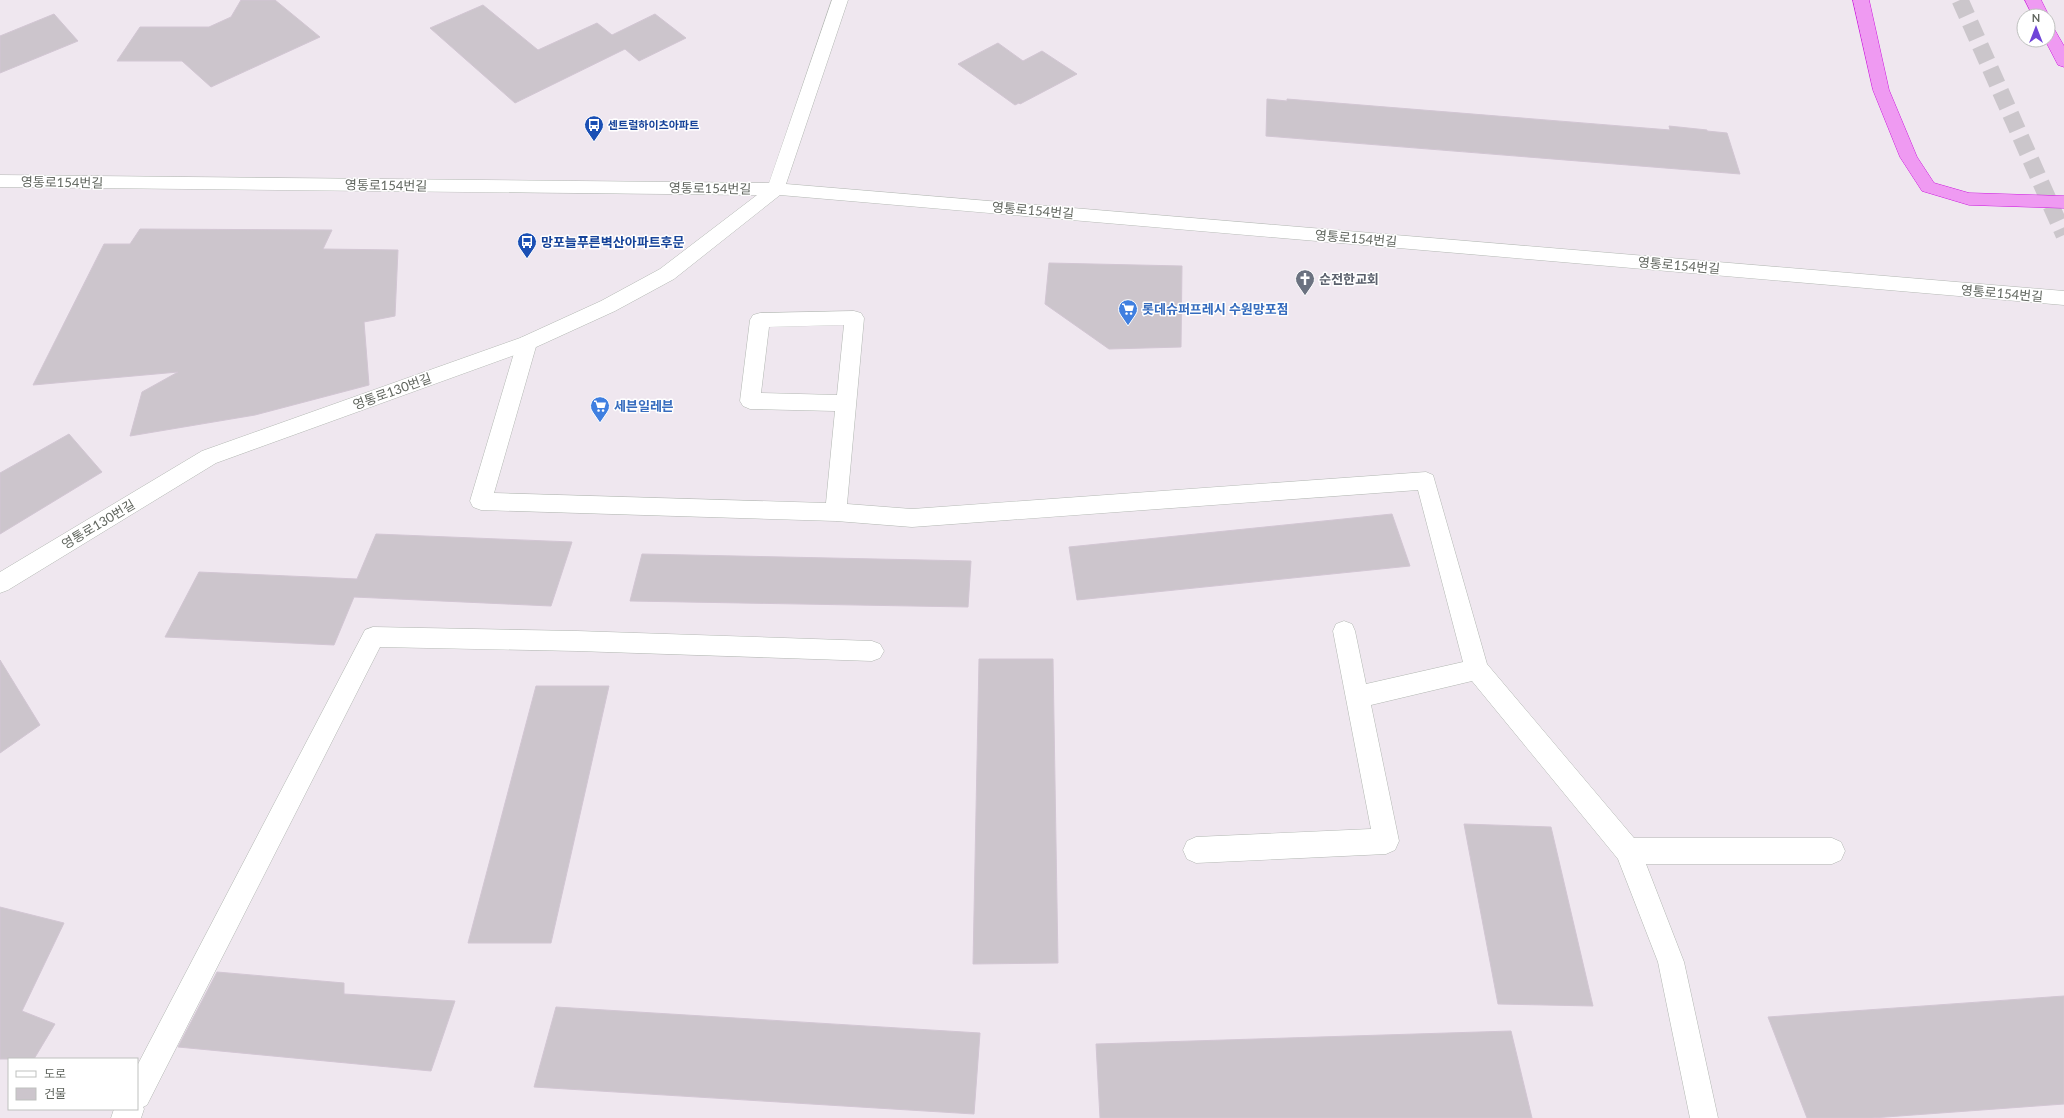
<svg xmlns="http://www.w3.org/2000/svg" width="2064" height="1118" viewBox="0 0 2064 1118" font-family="Lato,'Noto Sans KR',sans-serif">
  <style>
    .building { fill: #ccc5cc; stroke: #d2c6d3 }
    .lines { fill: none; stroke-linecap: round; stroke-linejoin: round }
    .highway-tunnel { stroke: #cbc6cb; stroke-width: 17; stroke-dasharray: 17 8; stroke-linecap: butt }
    .lane-casing { stroke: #b2b7b2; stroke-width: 1 }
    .street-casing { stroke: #b2b7b2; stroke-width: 1 }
    .highway-casing { stroke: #cb18dd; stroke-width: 1 }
    .lane { fill: #fff; fill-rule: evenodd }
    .street { fill: #fff; fill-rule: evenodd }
    .highway { fill: #ef9af2; fill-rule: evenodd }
    .labels { text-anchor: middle; stroke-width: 3; stroke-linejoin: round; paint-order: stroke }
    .far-transit-label { font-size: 11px; font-weight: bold; fill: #164399; stroke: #fff; text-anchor: start }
    .street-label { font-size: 13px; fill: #60655e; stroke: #fff }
    .transit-label { font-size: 13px; font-weight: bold; fill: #164399; stroke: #fff; text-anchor: start }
    .worship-label { font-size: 13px; font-weight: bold; fill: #5b616d; stroke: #fff; text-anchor: start }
    .shop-label { font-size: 13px; font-weight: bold; fill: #366cbe; stroke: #fff; text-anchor: start }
  </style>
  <rect width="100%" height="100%" fill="#efe7ef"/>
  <g class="building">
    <polygon points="241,0 275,0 320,37 211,87 182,61 117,61 140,27 209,27 231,17"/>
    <polygon points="483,5 538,50 597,23 612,35 655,14 686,38 639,61 625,49 515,103 430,28"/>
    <polygon points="54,14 78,41 0,73 0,36"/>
    <polygon points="998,43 1023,61 1042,51 1077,74 1020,104 1019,103 1015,105 958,64"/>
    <polygon points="1267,99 1287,101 1287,99 1670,130 1669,126 1707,130 1707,131 1727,133 1740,174 1266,136"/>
    <polygon points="140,229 332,230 323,249 398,250 395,316 364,322 369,385 255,415 130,436 142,392 178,372 33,385 104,244 130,244"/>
    <polygon points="1049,263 1182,266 1181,347 1109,349 1045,304"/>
    <polygon points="69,434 102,472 0,534 0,473"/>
    <polygon points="1392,514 1410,566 1077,600 1069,547"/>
    <polygon points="376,534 572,542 551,606 354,597 334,645 165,637 199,572 357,579"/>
    <polygon points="642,554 971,561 968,607 630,601"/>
    <polygon points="979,659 1053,659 1058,963 973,964"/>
    <polygon points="0,660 40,725 0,753"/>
    <polygon points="536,686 609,686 551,943 468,943"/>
    <polygon points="1464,824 1551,827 1593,1006 1498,1004"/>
    <polygon points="0,907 64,923 22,1011 55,1024 34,1059 0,1059"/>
    <polygon points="217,972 344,983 344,994 455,1001 431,1071 178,1047"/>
    <polygon points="2064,996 2064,1104 1872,1118 1807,1118 1768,1017"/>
    <polygon points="556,1007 980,1033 974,1114 534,1087"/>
    <polygon points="1511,1031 1532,1118 1100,1118 1096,1044"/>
  </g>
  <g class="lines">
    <polyline class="highway-tunnel" points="1960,0 2064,235"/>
    <defs>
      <g id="lane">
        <path d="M854,311L861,313L864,318L847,504L912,509L1426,472L1433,475L1487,664L1634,838H1832L1841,842L1845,851L1841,860L1832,864H1646L1684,962L1718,1118H1690L1658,962L1618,859L1472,681L1371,705L1399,841L1395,850L1386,854L1196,863L1187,859L1183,850L1187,841L1196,837L1371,829L1333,631L1336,624L1344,621L1352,624L1355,631L1366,684L1463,662L1418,490L912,527L836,521L481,510L473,507L470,501L517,343L520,338L527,336L534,338L537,343L494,493L826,503L835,411L750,409L743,406L740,401L750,320L753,315L760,313ZM844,325L837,395L761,393L769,327Z"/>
        <polygon points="373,627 577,631 872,641 880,644 884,651 880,658 872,661 577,651 380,647 147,1105 143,1107 144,1109 141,1118 111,1118 114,1109 137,1109 137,1066 365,630"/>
      </g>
      <polygon id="street" points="832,0 848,0 786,184 2064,291 2064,305 780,195 674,279 615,311 534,348 216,463 8,590 0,593 0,572 202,451 520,338 601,301 660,269 757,195 0,187 0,175 769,183"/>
      <g id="highway">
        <polygon points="1853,0 1869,0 1889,90 1917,157 1934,183 1969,193 2064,196 2064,208 1969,205 1922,191 1900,157 1873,90"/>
        <polygon points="2025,0 2041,0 2049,16 2048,17 2033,16"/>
        <polygon points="2048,25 2053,27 2064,46 2064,67 2058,65 2045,40 2048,40"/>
      </g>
    </defs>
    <use href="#lane" class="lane-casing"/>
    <use href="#street" class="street-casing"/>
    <use href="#highway" class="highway-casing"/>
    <use href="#lane" class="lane"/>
    <use href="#street" class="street"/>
    <use href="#highway" class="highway"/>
  </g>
  <defs>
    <symbol id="bus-pin" viewBox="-11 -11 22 30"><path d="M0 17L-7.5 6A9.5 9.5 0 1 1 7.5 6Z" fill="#1a4fb4" stroke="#fff"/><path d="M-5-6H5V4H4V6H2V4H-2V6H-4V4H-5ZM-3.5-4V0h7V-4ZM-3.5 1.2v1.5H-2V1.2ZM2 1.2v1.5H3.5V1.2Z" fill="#fff"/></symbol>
    <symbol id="church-pin" viewBox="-11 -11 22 30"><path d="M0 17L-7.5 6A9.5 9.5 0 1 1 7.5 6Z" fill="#6b7280" stroke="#fff"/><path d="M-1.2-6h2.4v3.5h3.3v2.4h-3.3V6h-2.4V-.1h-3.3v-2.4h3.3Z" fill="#fff"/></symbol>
    <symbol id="supermarket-pin" viewBox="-11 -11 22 30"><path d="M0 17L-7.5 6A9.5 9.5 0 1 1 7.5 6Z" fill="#3f7fe0" stroke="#fff"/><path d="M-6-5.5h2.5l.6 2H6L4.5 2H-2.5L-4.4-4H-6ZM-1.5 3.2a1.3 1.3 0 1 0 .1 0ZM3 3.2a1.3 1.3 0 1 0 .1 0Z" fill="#fff"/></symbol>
  </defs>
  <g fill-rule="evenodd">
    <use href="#bus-pin" x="583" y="114" width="22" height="30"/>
    <use href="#bus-pin" x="516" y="231" width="22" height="30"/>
    <use href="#church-pin" x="1294" y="268" width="22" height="30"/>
    <use href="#supermarket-pin" x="1117" y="298" width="22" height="30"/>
    <use href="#supermarket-pin" x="589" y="395" width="22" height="30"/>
  </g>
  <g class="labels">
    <g class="far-transit-label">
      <text x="608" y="129">센트럴하이츠아파트</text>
    </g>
    <g class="street-label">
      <text transform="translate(62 182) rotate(1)" y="5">영통로154번길</text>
      <text transform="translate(386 185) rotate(1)" y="5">영통로154번길</text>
      <text transform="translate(710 188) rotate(1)" y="5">영통로154번길</text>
      <text transform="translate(1033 210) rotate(5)" y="5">영통로154번길</text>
      <text transform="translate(1356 238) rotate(5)" y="5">영통로154번길</text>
      <text transform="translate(1679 265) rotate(5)" y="5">영통로154번길</text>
      <text transform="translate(2002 293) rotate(5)" y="5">영통로154번길</text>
      <text transform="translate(392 391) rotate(-20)" y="5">영통로130번길</text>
      <text transform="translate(98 524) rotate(-31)" y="5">영통로130번길</text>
    </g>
    <g class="transit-label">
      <text x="541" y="247">망포늘푸른벽산아파트후문</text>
    </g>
    <g class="worship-label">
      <text x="1319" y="284">순전한교회</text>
    </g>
    <g class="shop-label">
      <text x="1142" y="314">롯데슈퍼프레시 수원망포점</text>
      <text x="614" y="411">세븐일레븐</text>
    </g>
  </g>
  <rect x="8" y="1058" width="130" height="52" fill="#ffffff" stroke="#bfc1bf"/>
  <rect x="16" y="1071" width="20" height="6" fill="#ffffff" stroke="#bfc1bf"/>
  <text x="44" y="1078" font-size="12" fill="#60655e">도로</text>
  <rect x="16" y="1088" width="20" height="12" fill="#ccc5cc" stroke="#bfc1bf"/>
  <text x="44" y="1098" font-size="12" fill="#60655e">건물</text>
  <g transform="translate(2036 28)"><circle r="19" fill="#ffffff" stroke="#bfc1bf"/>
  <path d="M0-3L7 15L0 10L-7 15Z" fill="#7044d8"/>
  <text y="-6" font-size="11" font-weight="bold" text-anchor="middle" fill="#60655e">N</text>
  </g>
</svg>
